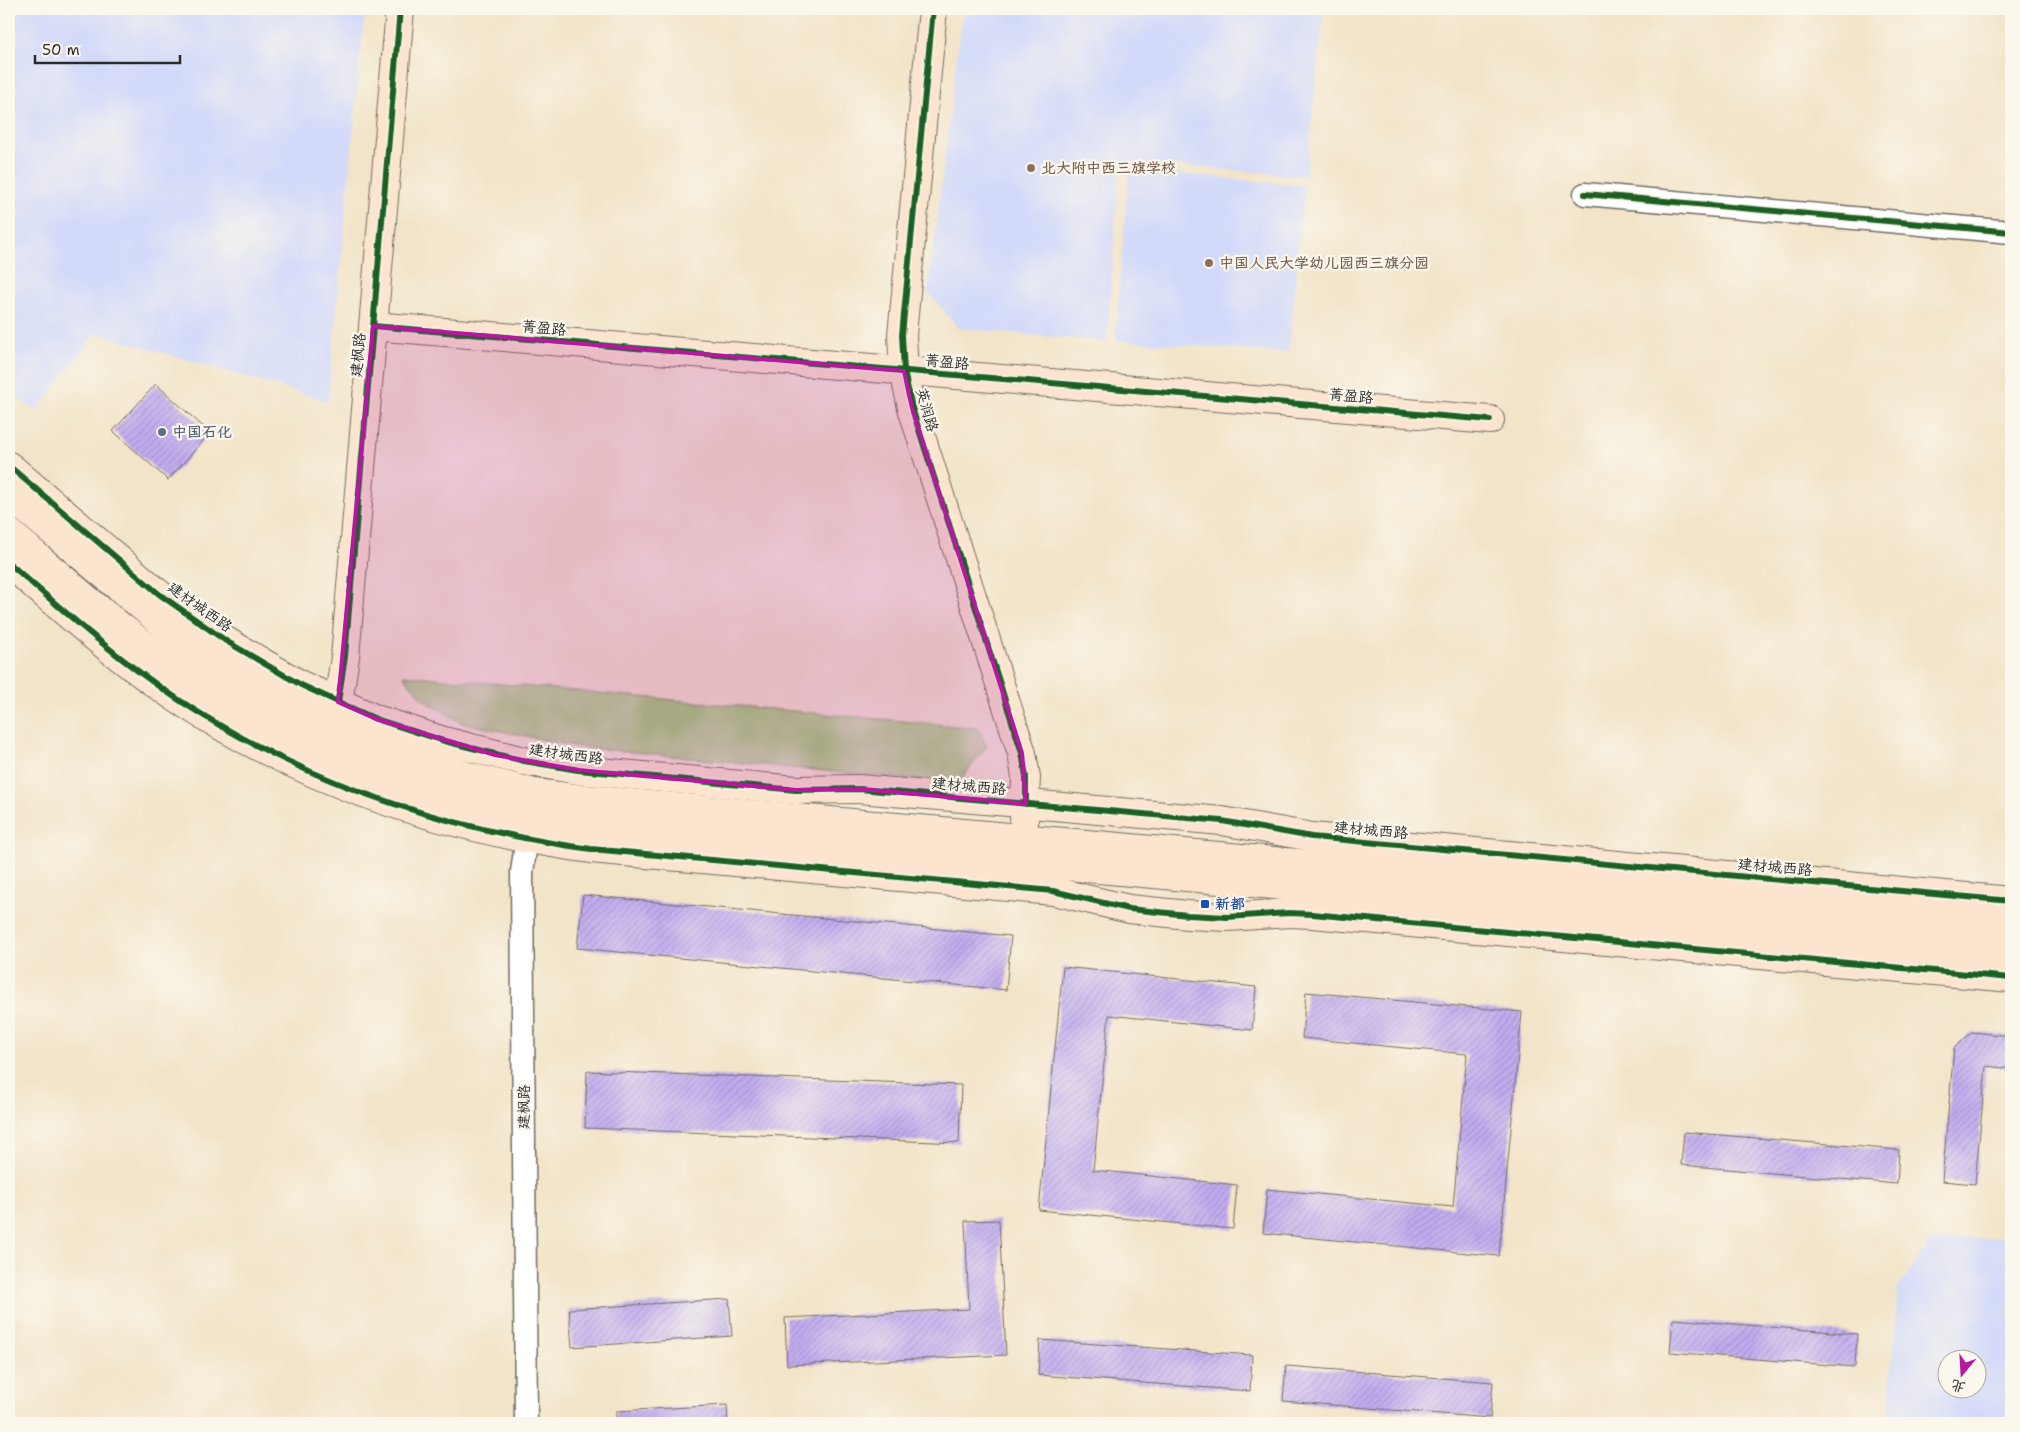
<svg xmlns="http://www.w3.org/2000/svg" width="2020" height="1432" viewBox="0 0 2020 1432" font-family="'Shantell Sans','LXGW WenKai TC',sans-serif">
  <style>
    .built { fill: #d2d9f9; fill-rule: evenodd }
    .green { fill: #a3ce7a; stroke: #677c52 }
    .building { fill: url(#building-hatch) }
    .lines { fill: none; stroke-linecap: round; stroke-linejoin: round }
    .street-casing { stroke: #716c62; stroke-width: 25 }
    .secondary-casing { stroke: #716c62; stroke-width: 30 }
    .street { stroke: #fff; stroke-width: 22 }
    .secondary { stroke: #fbe5cf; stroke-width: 28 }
    .cycleway-casing { stroke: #fbf7ec; stroke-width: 9 }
    .cycleway { stroke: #1b5e20; stroke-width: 6 }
    .marked { fill: #b5179e; fill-opacity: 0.2; stroke: #b5179e; stroke-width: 4; stroke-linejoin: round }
    .education-dot { fill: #8d6e63; stroke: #fbf7ec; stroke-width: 2 }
    .service-dot { fill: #5c6f8a; stroke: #fbf7ec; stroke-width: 2 }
    .transit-dot { fill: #1a4fb4; stroke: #fbf7ec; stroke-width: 2 }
    .labels { text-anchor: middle; stroke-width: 4.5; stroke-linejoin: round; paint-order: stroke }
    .education-label { font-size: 15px; font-weight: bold; fill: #785e54; stroke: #fbf7ec; text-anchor: start }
    .street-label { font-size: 15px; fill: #2b2b2b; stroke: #fbf7ec }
    .service-label { font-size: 15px; font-weight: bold; fill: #4e5e75; stroke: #fbf7ec; text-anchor: start }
    .transit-label { font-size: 15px; font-weight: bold; fill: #164399; stroke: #fbf7ec; text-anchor: start }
  </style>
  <defs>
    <pattern id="building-hatch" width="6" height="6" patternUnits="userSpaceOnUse" patternTransform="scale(1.25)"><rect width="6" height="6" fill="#c2adf1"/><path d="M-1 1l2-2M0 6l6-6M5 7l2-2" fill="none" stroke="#9e8dc3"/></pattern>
  </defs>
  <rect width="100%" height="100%" fill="#fbf7ec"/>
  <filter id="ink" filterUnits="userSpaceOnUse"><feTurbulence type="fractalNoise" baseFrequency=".02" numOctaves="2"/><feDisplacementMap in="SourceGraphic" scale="10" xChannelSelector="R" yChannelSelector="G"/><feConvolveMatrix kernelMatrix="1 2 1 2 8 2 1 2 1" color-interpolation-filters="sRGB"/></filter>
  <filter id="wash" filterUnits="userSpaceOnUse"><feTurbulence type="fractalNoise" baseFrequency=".0096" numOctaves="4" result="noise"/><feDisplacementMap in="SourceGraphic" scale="20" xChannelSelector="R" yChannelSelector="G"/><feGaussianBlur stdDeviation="1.12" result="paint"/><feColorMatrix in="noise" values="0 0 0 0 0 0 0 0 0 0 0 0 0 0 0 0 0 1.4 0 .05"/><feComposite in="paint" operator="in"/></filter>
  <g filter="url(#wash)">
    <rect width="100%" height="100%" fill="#f2e4c8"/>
    <g class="built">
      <polygon points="9,9 365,9 328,401 96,333 36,412 9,391"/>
      <polygon points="963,9 1324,9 1306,176 1120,161 1107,342 958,328 928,292"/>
      <polygon points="1129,169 1305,186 1288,353 1115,340"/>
      <path d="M2011,1200V1423H1888L1898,1288L1931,1241L2006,1237ZM1948,1360H1978V1390H1948Z"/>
    </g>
    <polygon class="green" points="403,675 978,728 987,746 957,784 579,747 462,723 425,701"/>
    <g id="blocks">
      <g class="building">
        <polygon points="156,384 210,433 168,480 113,431"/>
        <polygon points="583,895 1011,936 1006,990 577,948"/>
        <polygon points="1063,967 1256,987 1252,1030 1109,1015 1093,1170 1237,1185 1233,1229 1039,1210"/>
        <polygon points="1306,992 1522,1012 1499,1256 1263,1233 1267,1189 1453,1207 1467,1054 1302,1038"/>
        <polygon points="1972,1032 2011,1036 2011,1069 1986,1066 1975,1184 1942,1181 1954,1048"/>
        <polygon points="587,1071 961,1085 959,1143 585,1128"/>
        <polygon points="1684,1132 1899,1150 1897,1184 1681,1165"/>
        <polygon points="999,1220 1006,1355 787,1365 785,1318 969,1309 965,1221"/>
        <polygon points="729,1299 732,1336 572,1347 569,1309"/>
        <polygon points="1673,1319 1857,1334 1855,1367 1670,1352"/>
        <polygon points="1040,1340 1252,1355 1250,1391 1038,1375"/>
        <polygon points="1286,1366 1493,1382 1490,1418 1283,1401"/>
        <polygon points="727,1405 728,1423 616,1423 616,1411"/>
      </g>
    </g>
  </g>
  <g filter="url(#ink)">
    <use href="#blocks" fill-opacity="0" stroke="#716c62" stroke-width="1"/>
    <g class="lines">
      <defs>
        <g id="street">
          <polyline points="1585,194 2011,232"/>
          <polyline points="526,1423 522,872 529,822"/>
        </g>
        <g id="secondary">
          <polyline points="933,9 902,335 904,371 912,408 1022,753 1026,777 1024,822"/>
          <polyline points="373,326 1490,420"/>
          <polyline points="9,466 159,594 226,641 301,685 338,702 376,719 444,741 524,761 578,770 796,790 859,789 1222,821 1312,837 2011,901"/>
          <polyline points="9,495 171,631 230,673 291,707 358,738 467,776 535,793 574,798 2011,927"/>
          <path d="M9,532C63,579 117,627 176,668C300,754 450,807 599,823L2011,953"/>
          <path d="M9,563C64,611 118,660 179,700C305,783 443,829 591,849L1053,891L1129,909L1188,915L1227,917L1289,913L1312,914L2011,978"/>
          <polyline points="338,702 345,657 400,9"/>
        </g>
      </defs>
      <use href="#street" class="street-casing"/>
      <use href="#secondary" class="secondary-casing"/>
      <use href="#street" class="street"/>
      <use href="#secondary" class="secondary"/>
      <defs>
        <g id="cycleway">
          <polyline points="933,9 902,335 904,371 912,408 1022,753 1026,777 1026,804"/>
          <polyline points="1585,194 2011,232"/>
          <polyline points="373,326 1490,420"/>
          <polyline points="9,466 159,594 226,641 301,685 338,702 376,719 444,741 524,761 578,770 796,790 859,789 1222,821 1312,837 2011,901"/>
          <path d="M9,563C64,611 118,660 179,700C305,783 443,829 591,849L1053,891L1129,909L1188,915L1227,917L1289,913L1312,914L2011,978"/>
          <polyline points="338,702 345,657 400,9"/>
        </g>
      </defs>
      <use href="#cycleway" class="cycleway-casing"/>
      <use href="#cycleway" class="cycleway"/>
    </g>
  </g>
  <path class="marked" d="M373,326L904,371L912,408L1022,753L1026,804L859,789L796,790L578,770L495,755L376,719L338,702Z"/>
  <g class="education-dot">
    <circle cx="1031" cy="168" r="5"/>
    <circle cx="1209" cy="263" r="5"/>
  </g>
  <circle class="service-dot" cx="162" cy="432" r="5"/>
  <rect class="transit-dot" x="1200" y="899" width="10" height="10" rx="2.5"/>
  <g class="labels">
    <g class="education-label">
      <text x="1041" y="173">北大附中西三旗学校</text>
      <text x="1219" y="268">中国人民大学幼儿园西三旗分园</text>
    </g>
    <g class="street-label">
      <text transform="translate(544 328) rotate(5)" y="5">菁盈路</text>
      <text transform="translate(358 355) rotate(-85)" y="5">建枫路</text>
      <text transform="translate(947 362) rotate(5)" y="5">菁盈路</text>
      <text transform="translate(1351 396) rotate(5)" y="5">菁盈路</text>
      <text transform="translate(927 410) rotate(74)" y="5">英润路</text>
      <text transform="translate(200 607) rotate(35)" y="5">建材城西路</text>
      <text transform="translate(566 754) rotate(8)" y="5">建材城西路</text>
      <text transform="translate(969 786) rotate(5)" y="5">建材城西路</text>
      <text transform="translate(1371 830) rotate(5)" y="5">建材城西路</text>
      <text transform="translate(1775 867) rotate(5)" y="5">建材城西路</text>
      <text transform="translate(524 1107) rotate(-90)" y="5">建枫路</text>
    </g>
    <g class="service-label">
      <text x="172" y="437">中国石化</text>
    </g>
    <g class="transit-label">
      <text x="1215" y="909">新都</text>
    </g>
  </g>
  <rect width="2020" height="1432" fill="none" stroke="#fbf7ec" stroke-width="30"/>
  <g transform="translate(1962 1374) rotate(198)"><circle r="24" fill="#fbf7ec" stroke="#a8a59f"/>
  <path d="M0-4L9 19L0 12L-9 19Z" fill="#b5179e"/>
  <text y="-8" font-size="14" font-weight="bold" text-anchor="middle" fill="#2b2b2b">北</text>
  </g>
  <path d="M35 55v8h145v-8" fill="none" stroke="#2b2b2b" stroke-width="2.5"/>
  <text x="42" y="55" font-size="15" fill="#2b2b2b" stroke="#fbf7ec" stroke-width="4" paint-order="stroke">50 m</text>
</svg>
